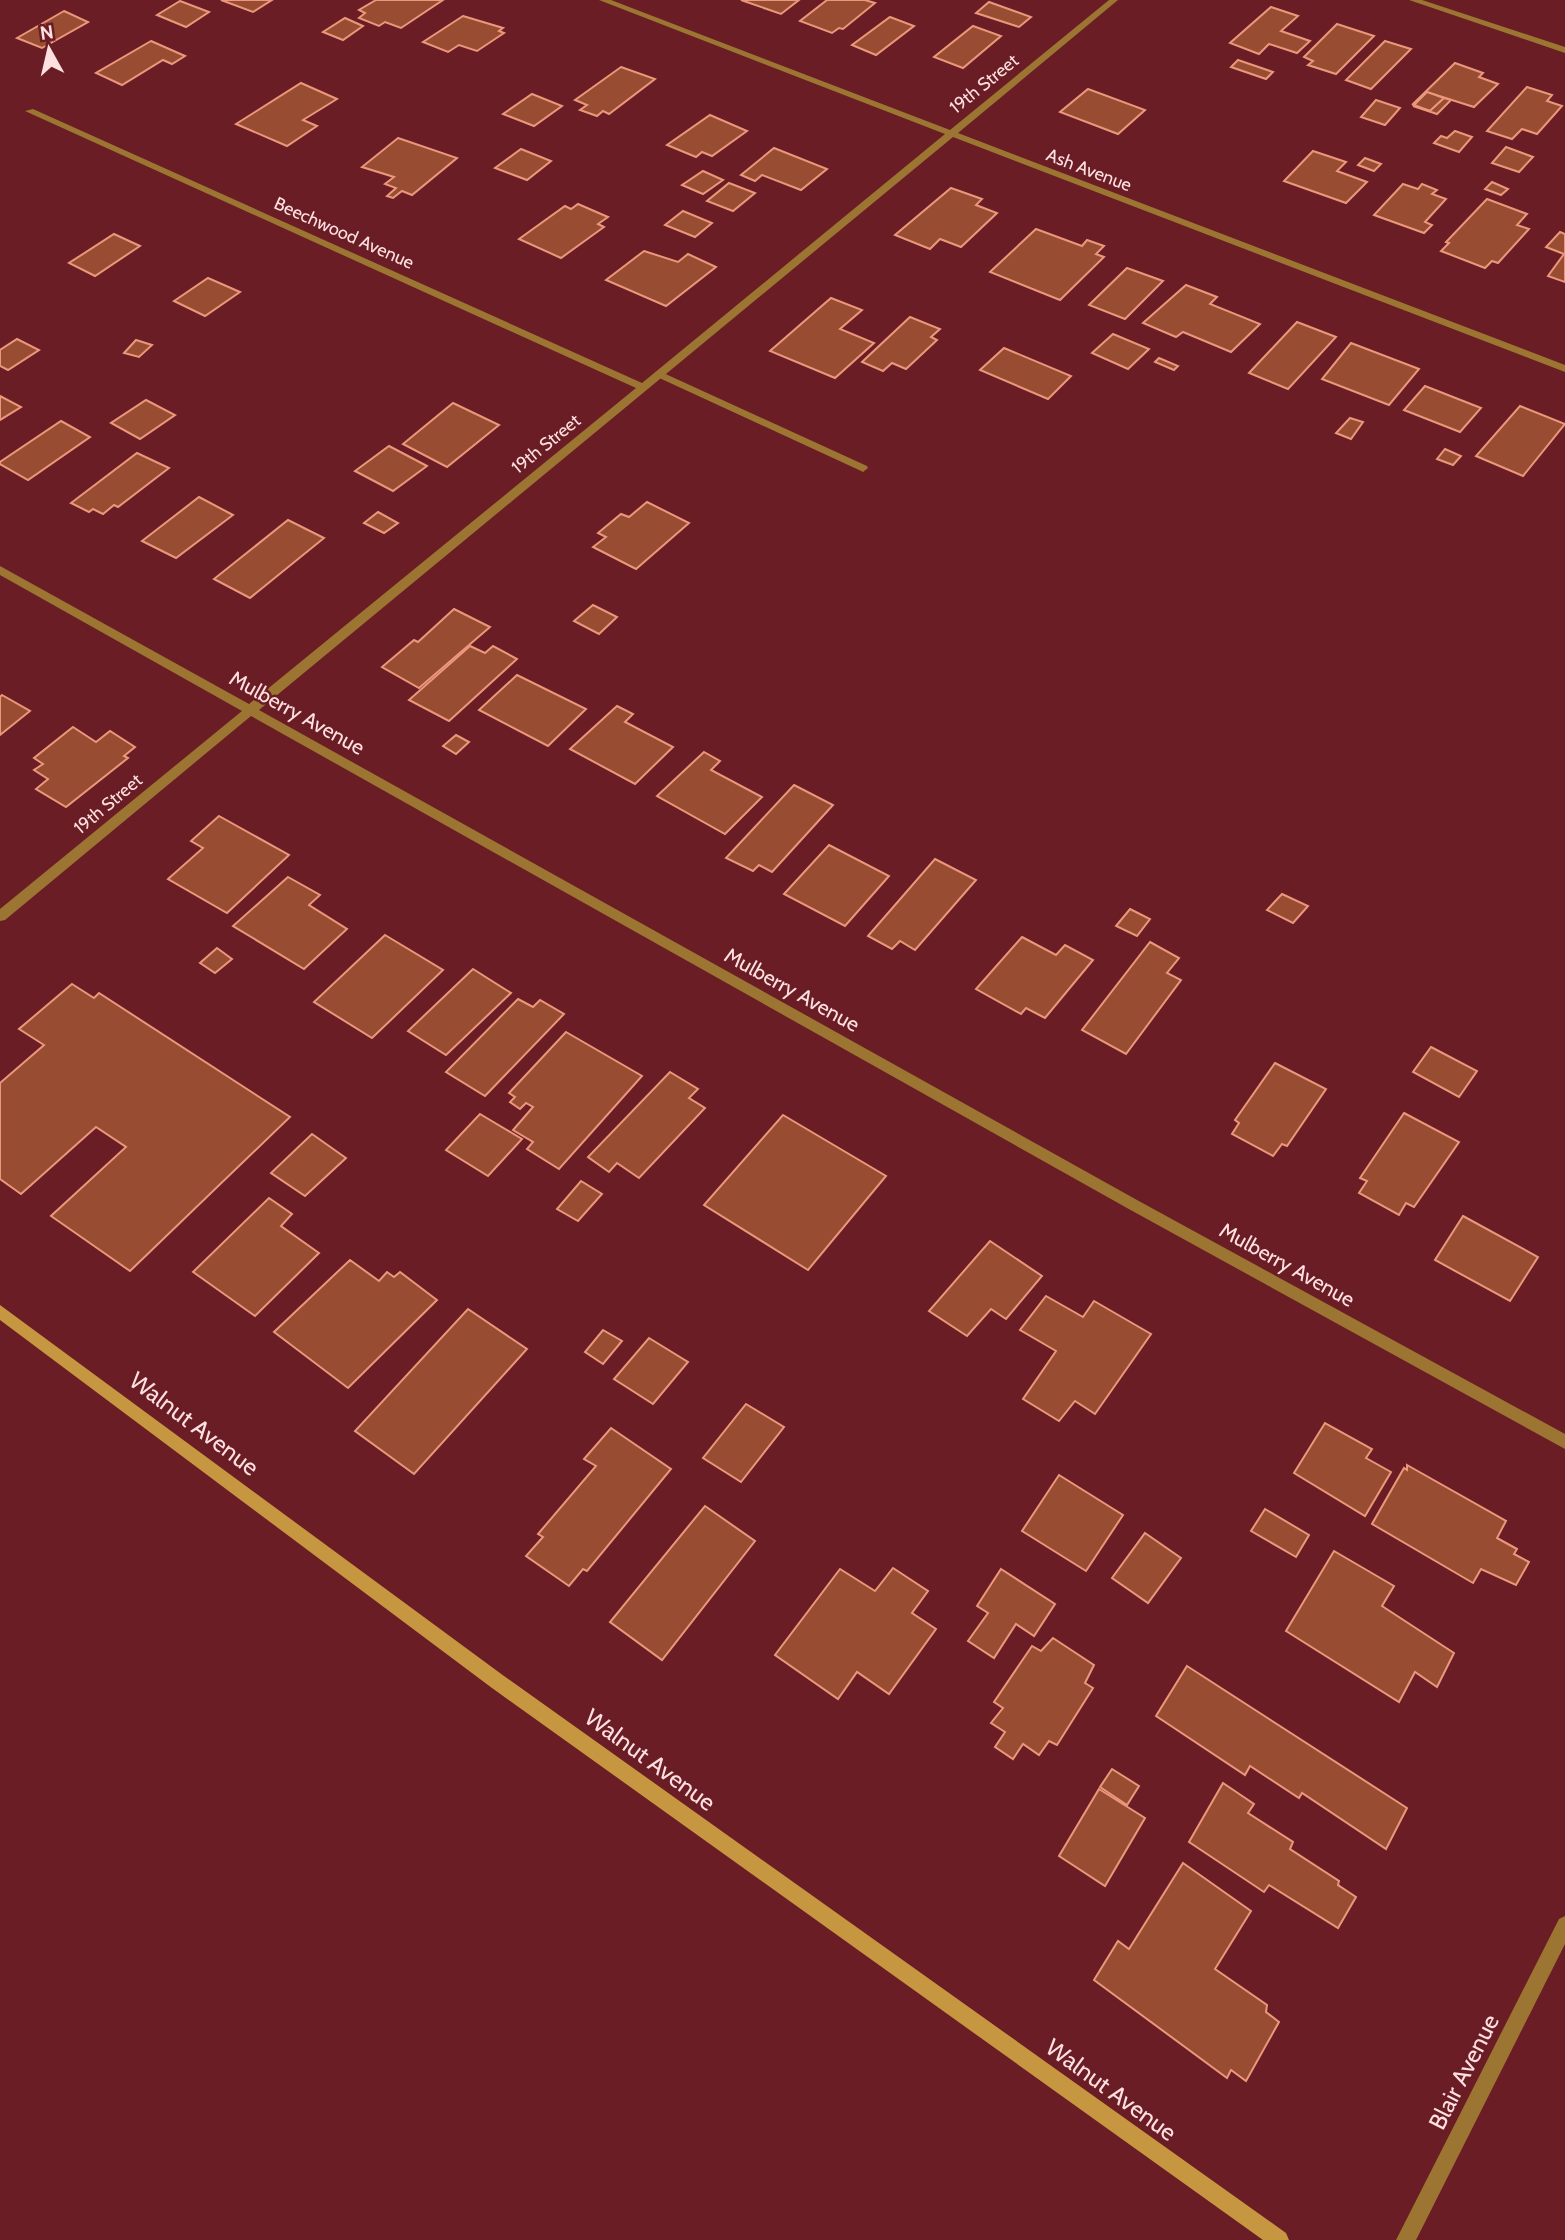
<svg xmlns="http://www.w3.org/2000/svg" width="1565" height="2240" viewBox="0 0 1565 2240" font-family="Cabin,sans-serif">
  <style>
    .building { fill: #984c32; stroke: #eb977b; stroke-width: 2 }
    .lines { fill: none; stroke-linecap: round; stroke-linejoin: round }
    .lane { fill: #9b7531; fill-rule: evenodd }
    .street { fill: #9b7531; fill-rule: evenodd }
    .secondary { fill: #c79640; fill-rule: evenodd }
    .labels { text-anchor: middle; stroke-width: 5; stroke-linejoin: round; paint-order: stroke }
    .far-street-label { font-size: 18px; fill: #fee0e0; stroke: #6a1d25 }
    .street-label { font-size: 21px; fill: #fee0e0; stroke: #6a1d25 }
    .near-street-label { font-size: 24px; fill: #fee0e0; stroke: #6a1d25 }
  </style>
  <rect width="100%" height="100%" fill="#6a1d25"/>
  <g class="building">
    <polygon points="221,0 272,0 253,12"/>
    <polygon points="376,0 443,0 401,28 385,22 379,26 359,18 365,13 359,10"/>
    <polygon points="741,0 799,0 781,14"/>
    <polygon points="827,0 865,0 875,3 843,29 839,28 832,33 800,21"/>
    <polygon points="180,1 209,12 186,27 157,15"/>
    <polygon points="989,2 1031,17 1019,27 976,13"/>
    <polygon points="1271,7 1298,16 1281,31 1310,41 1297,53 1269,44 1259,54 1230,43"/>
    <polygon points="64,11 88,22 42,48 17,38"/>
    <polygon points="463,16 503,28 499,31 504,33 477,51 459,45 448,52 423,42"/>
    <polygon points="890,17 914,26 876,55 852,45"/>
    <polygon points="345,18 363,26 343,40 323,32"/>
    <polygon points="1337,24 1374,36 1336,74 1308,65 1313,61 1304,57"/>
    <polygon points="973,26 1001,36 963,68 934,57"/>
    <polygon points="151,41 185,56 172,64 163,60 122,85 96,73"/>
    <polygon points="1385,41 1411,49 1371,89 1346,80"/>
    <polygon points="1238,60 1273,72 1266,79 1231,67"/>
    <polygon points="1455,63 1483,73 1479,77 1498,84 1474,107 1427,92 1412,105"/>
    <polygon points="621,67 655,79 609,114 603,111 597,116 580,110 587,105 575,100"/>
    <polygon points="301,83 337,99 303,120 317,126 287,146 236,124"/>
    <polygon points="1527,87 1552,95 1547,101 1562,106 1537,134 1522,129 1512,139 1487,131"/>
    <polygon points="1088,89 1145,110 1118,134 1060,112"/>
    <polygon points="1427,92 1444,98 1430,111 1414,105"/>
    <polygon points="532,94 562,106 534,126 503,114"/>
    <polygon points="1444,98 1451,100 1437,114 1413,106 1430,111"/>
    <polygon points="1376,100 1400,108 1385,125 1361,117"/>
    <polygon points="710,115 747,131 712,156 702,152 696,157 667,145"/>
    <polygon points="1455,131 1472,137 1459,152 1434,143 1441,136 1447,138"/>
    <polygon points="398,138 457,158 412,195 402,191 393,198 387,196 396,188 385,184 394,177 362,167"/>
    <polygon points="1506,147 1533,157 1519,172 1492,163"/>
    <polygon points="774,148 827,169 801,190 762,175 755,181 741,175"/>
    <polygon points="521,149 551,161 527,180 495,168"/>
    <polygon points="1313,151 1346,162 1337,171 1367,182 1346,203 1284,181"/>
    <polygon points="1365,158 1381,164 1374,171 1358,165"/>
    <polygon points="703,171 723,180 703,194 682,185"/>
    <polygon points="1492,182 1508,189 1501,195 1485,189"/>
    <polygon points="729,183 755,193 733,211 707,201"/>
    <polygon points="1403,184 1418,189 1422,184 1437,190 1432,194 1446,199 1425,222 1432,225 1424,233 1374,215"/>
    <polygon points="951,188 982,199 976,205 997,213 961,247 940,239 930,249 895,235"/>
    <polygon points="1487,199 1527,214 1517,225 1529,229 1498,263 1492,261 1485,268 1441,251 1449,243 1446,242"/>
    <polygon points="578,204 608,217 598,224 604,227 561,258 519,239 565,206 571,209"/>
    <polygon points="683,211 712,223 695,237 665,225"/>
    <polygon points="1036,229 1082,246 1087,240 1104,246 1096,254 1104,257 1060,300 990,272"/>
    <polygon points="1560,232 1565,234 1565,282 1548,276 1564,254 1546,247"/>
    <polygon points="114,234 140,246 95,276 69,263"/>
    <polygon points="644,251 678,262 688,254 716,267 666,306 606,280"/>
    <polygon points="1127,268 1163,281 1125,319 1089,305"/>
    <polygon points="208,278 240,292 205,316 174,301"/>
    <polygon points="1186,285 1217,297 1210,304 1260,324 1231,352 1183,332 1176,337 1143,323"/>
    <polygon points="831,298 862,310 840,329 874,343 835,378 770,351"/>
    <polygon points="910,317 940,329 931,337 937,340 906,369 892,363 883,371 862,362"/>
    <polygon points="1297,322 1336,337 1288,389 1249,373"/>
    <polygon points="1113,334 1149,349 1128,369 1092,353"/>
    <polygon points="17,339 39,350 8,370 0,366 0,350"/>
    <polygon points="136,340 152,345 139,357 124,353"/>
    <polygon points="1351,343 1419,369 1389,405 1322,379"/>
    <polygon points="1004,348 1071,376 1048,399 980,370"/>
    <polygon points="1159,358 1178,366 1174,370 1155,362"/>
    <polygon points="1425,386 1481,408 1460,432 1404,410"/>
    <polygon points="0,396 21,407 0,420"/>
    <polygon points="146,400 175,415 140,439 111,423"/>
    <polygon points="453,403 499,425 447,467 403,444"/>
    <polygon points="1520,406 1565,424 1523,476 1476,456"/>
    <polygon points="1350,418 1363,422 1351,439 1336,433"/>
    <polygon points="61,421 90,437 28,480 0,464 0,462"/>
    <polygon points="389,446 427,466 393,491 355,471"/>
    <polygon points="1445,449 1461,456 1453,465 1437,459"/>
    <polygon points="137,453 169,468 118,507 114,505 103,514 93,509 89,512 71,503"/>
    <polygon points="199,497 233,515 176,558 142,541"/>
    <polygon points="647,502 689,523 636,569 593,547 606,537 598,533 621,514 629,517"/>
    <polygon points="378,512 398,523 384,533 364,523"/>
    <polygon points="288,520 324,538 250,598 214,579"/>
    <polygon points="593,605 617,617 599,634 574,621"/>
    <polygon points="454,609 490,627 419,688 382,667 414,640 418,642"/>
    <polygon points="470,646 485,653 493,646 517,659 449,721 409,700"/>
    <polygon points="517,675 586,709 548,746 479,710"/>
    <polygon points="2,695 30,711 0,735 0,697"/>
    <polygon points="617,706 633,714 625,722 673,747 635,784 570,749"/>
    <polygon points="73,727 96,742 110,731 135,747 124,756 128,758 66,807 36,789 48,779 34,770 43,764 34,758"/>
    <polygon points="456,735 469,742 456,754 443,746"/>
    <polygon points="704,752 720,761 711,770 762,797 725,834 657,796"/>
    <polygon points="794,785 833,805 772,872 759,865 753,871 726,858"/>
    <polygon points="219,816 289,855 227,913 168,879 203,848 191,841"/>
    <polygon points="829,845 889,876 845,926 784,894"/>
    <polygon points="935,859 976,880 915,950 900,941 892,949 868,936"/>
    <polygon points="288,877 320,895 309,905 347,929 304,969 233,926"/>
    <polygon points="1282,894 1308,906 1293,923 1267,910"/>
    <polygon points="1130,909 1150,919 1137,936 1116,926"/>
    <polygon points="385,935 443,970 372,1038 314,1002"/>
    <polygon points="1022,937 1056,955 1065,945 1093,960 1045,1018 1026,1008 1021,1014 976,989"/>
    <polygon points="1150,942 1179,958 1167,973 1181,980 1126,1054 1082,1030"/>
    <polygon points="217,948 232,959 215,973 200,963"/>
    <polygon points="473,969 511,993 446,1055 408,1031"/>
    <polygon points="72,984 94,998 99,993 290,1117 130,1271 51,1216 126,1147 96,1127 21,1194 0,1179 0,1083 44,1045 19,1029"/>
    <polygon points="518,999 533,1007 540,1000 564,1014 485,1096 446,1072"/>
    <polygon points="566,1032 642,1076 559,1169 527,1149 533,1142 513,1130 533,1107 526,1103 520,1109 510,1102 515,1097 509,1093"/>
    <polygon points="1431,1047 1477,1071 1459,1097 1413,1072"/>
    <polygon points="1275,1063 1326,1089 1287,1146 1282,1144 1273,1156 1232,1134 1239,1123 1235,1120"/>
    <polygon points="670,1072 698,1089 689,1098 705,1108 639,1178 617,1163 609,1172 588,1157"/>
    <polygon points="1404,1113 1459,1142 1414,1207 1406,1203 1399,1215 1359,1193 1367,1181 1360,1178"/>
    <polygon points="480,1114 522,1139 488,1176 446,1150"/>
    <polygon points="783,1115 886,1176 808,1270 704,1205"/>
    <polygon points="312,1134 346,1158 305,1196 271,1173"/>
    <polygon points="581,1181 602,1194 578,1221 557,1209"/>
    <polygon points="269,1198 292,1214 281,1226 319,1253 255,1316 193,1272"/>
    <polygon points="1463,1216 1538,1257 1510,1301 1435,1260"/>
    <polygon points="990,1241 1042,1276 1006,1319 991,1309 967,1336 929,1311"/>
    <polygon points="350,1260 379,1281 387,1272 394,1277 400,1272 437,1300 348,1388 274,1332"/>
    <polygon points="1046,1296 1083,1317 1094,1301 1151,1334 1095,1414 1075,1401 1059,1421 1023,1399 1056,1351 1020,1330"/>
    <polygon points="468,1309 527,1349 414,1474 355,1431"/>
    <polygon points="603,1330 622,1341 603,1364 585,1352"/>
    <polygon points="649,1338 688,1362 653,1404 614,1379"/>
    <polygon points="746,1404 784,1427 741,1482 703,1458"/>
    <polygon points="1325,1423 1372,1449 1366,1458 1391,1472 1365,1516 1294,1473"/>
    <polygon points="611,1428 671,1469 587,1571 583,1569 569,1586 526,1556 543,1537 538,1534 596,1466 584,1459"/>
    <polygon points="1407,1465 1506,1521 1497,1538 1517,1549 1514,1554 1529,1562 1516,1585 1481,1569 1473,1583 1372,1524 1404,1468 1407,1470"/>
    <polygon points="1059,1475 1123,1515 1086,1571 1022,1531"/>
    <polygon points="705,1506 755,1541 662,1660 610,1622"/>
    <polygon points="1265,1509 1309,1535 1296,1557 1251,1531"/>
    <polygon points="1145,1533 1181,1558 1148,1603 1112,1578"/>
    <polygon points="1334,1551 1394,1586 1382,1606 1454,1653 1437,1687 1415,1672 1399,1702 1286,1631"/>
    <polygon points="893,1568 928,1591 912,1613 936,1629 889,1694 857,1672 838,1699 775,1655 840,1569 875,1591"/>
    <polygon points="1001,1569 1055,1604 1034,1636 1016,1624 994,1658 968,1641 988,1613 977,1606"/>
    <polygon points="1053,1638 1094,1665 1085,1683 1093,1688 1057,1745 1049,1741 1039,1755 1023,1744 1013,1759 995,1747 1005,1732 991,1723 1003,1708 994,1702 1032,1646 1041,1651"/>
    <polygon points="1187,1666 1407,1808 1386,1849 1302,1793 1299,1798 1250,1766 1245,1775 1156,1716"/>
    <polygon points="1112,1769 1139,1786 1127,1805 1100,1787"/>
    <polygon points="1223,1783 1254,1804 1248,1813 1293,1842 1290,1849 1339,1881 1338,1885 1356,1897 1338,1928 1269,1885 1264,1892 1189,1842"/>
    <polygon points="1099,1789 1145,1818 1105,1886 1059,1856"/>
    <polygon points="1183,1863 1251,1911 1215,1969 1267,2005 1266,2012 1279,2022 1246,2081 1231,2070 1227,2078 1094,1980 1118,1941 1129,1949"/>
  </g>
  <g class="lines">
    <polygon class="lane" points="659,371 867,466 868,468 863,472 859,470 655,376 655,372"/>
    <g class="street">
      <polygon points="599,0 611,0 950,130 1109,0 1118,0 958,133 1565,365 1565,372 953,137 259,710 1137,1200 1565,1434 1565,1449 1127,1208 251,716 5,920 0,921 0,909 242,711 0,575 0,566 249,704 636,388 25,111 33,109 642,383 945,134"/>
      <polygon points="1409,0 1422,0 1565,47 1565,53"/>
      <polygon points="1565,1916 1565,1944 1416,2240 1396,2240 1559,1919"/>
    </g>
    <polygon class="secondary" points="0,1305 504,1676 1286,2233 1289,2240 1263,2240 492,1688 0,1320"/>
  </g>
  <g class="labels">
    <g class="far-street-label">
      <text transform="translate(984 84) rotate(-39)" y="6">19th Street</text>
      <text transform="translate(1089 170) rotate(21)" y="6">Ash Avenue</text>
      <text transform="translate(344 233) rotate(24)" y="6">Beechwood Avenue</text>
      <text transform="translate(546 444) rotate(-39)" y="6">19th Street</text>
      <text transform="translate(108 804) rotate(-40)" y="6">19th Street</text>
    </g>
    <g class="street-label">
      <text transform="translate(297 713) rotate(29)" y="7">Mulberry Avenue</text>
      <text transform="translate(792 990) rotate(29)" y="7">Mulberry Avenue</text>
      <text transform="translate(1287 1265) rotate(29)" y="7">Mulberry Avenue</text>
    </g>
    <g class="near-street-label">
      <text transform="translate(194 1424) rotate(37)" y="8">Walnut Avenue</text>
      <text transform="translate(650 1760) rotate(36)" y="8">Walnut Avenue</text>
      <text transform="translate(1464 2072) rotate(-63)" y="8">Blair Avenue</text>
      <text transform="translate(1111 2090) rotate(36)" y="8">Walnut Avenue</text>
    </g>
  </g>
  <g transform="translate(49 49) rotate(352)" stroke="#6a1d25" stroke-width="5" paint-order="stroke">
  <path d="M0-5L12 26L0 18L-12 26Z" fill="#fee0e0"/>
  <text y="-10" font-size="19" font-weight="bold" text-anchor="middle" fill="#fee0e0">N</text>
  </g>
</svg>
